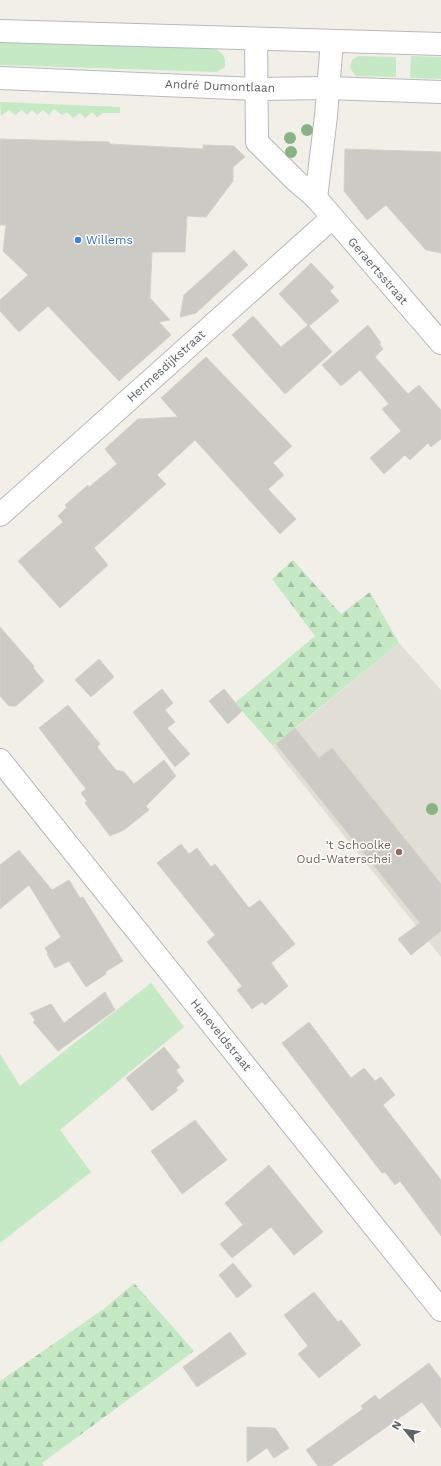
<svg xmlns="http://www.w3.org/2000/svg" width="441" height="1466" viewBox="0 0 441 1466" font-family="'Work Sans',sans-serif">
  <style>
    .education { fill: #e1ded6 }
    .grass { fill: #c5e8c5 }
    .forest { fill: url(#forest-firs) }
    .building { fill: #cccac5; stroke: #d6d1c6 }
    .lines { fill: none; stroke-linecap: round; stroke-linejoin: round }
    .street-casing { stroke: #b5b8bc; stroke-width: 24 }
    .secondary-casing { stroke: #b6babf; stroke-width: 24 }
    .street { stroke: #fff; stroke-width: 22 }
    .secondary { stroke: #fff; stroke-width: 22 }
    .tree { fill: #89b387 }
    .shop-dot { fill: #3f7fe0; stroke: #fff; stroke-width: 1.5 }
    .education-dot { fill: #8d6e63; stroke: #fff; stroke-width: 1.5 }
    .labels { text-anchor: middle; stroke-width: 3; stroke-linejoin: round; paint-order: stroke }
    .street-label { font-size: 12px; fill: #5f6368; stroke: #fff }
    .shop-label { font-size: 12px; fill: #366cbe; stroke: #fff; text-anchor: start }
    .education-label { font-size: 12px; fill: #785e54; stroke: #fff; text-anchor: end }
  </style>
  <defs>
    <pattern id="forest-firs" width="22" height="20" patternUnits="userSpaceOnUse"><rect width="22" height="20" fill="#c5e8c5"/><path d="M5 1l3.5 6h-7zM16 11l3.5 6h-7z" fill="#a3c0a4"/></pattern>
  </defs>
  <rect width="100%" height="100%" fill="#f1efe8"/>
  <polygon class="education" points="399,643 441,690 441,957 273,747"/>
  <g class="grass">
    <path d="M0,41L216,49C224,55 226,58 225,67L217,72L0,65Z"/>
    <polygon points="358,56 396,57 396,77 356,76 350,68 352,60"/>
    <polygon points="411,56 441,57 441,79 410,78"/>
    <polygon points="0,102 120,107 120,113 103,113 97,117 92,112 85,118 80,113 73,118 67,112 62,115 54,109 49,115 43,110 37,115 32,110 27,115 22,110 15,115 9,110 1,116"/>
    <polygon points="151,983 184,1027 60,1130 91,1172 0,1243 0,1054 20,1086"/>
  </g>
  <g class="forest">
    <polygon points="293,560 341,614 370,592 399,643 273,746 235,703 315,636 272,579"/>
    <polygon points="134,1283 194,1351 42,1463 44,1466 0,1466 0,1381 105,1308"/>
  </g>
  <g class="building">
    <polygon points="0,139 109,142 110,144 203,149 203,145 234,146 245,157 233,167 233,181 206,217 187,216 185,252 152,252 150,298 170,320 159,322 171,335 119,381 48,306 19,332 0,311 0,300 28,275 3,251 6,225 0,225"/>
    <polygon points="345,149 441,152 441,253 426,250 386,205 367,220 344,191"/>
    <polygon points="234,250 248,265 196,313 180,317 184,295"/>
    <polygon points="311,263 334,287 330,291 339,301 309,326 332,352 285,394 232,335 253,316 281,347 308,325 279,294"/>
    <polygon points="368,325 381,343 379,344 383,349 375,357 408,394 419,385 441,410 441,439 431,447 428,443 410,460 405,455 384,474 370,458 401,431 382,409 389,404 360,370 341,386 322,365"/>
    <polygon points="206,357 292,446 273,463 284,475 268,489 296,519 280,534 195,440 157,475 166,484 94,548 108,565 60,608 18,561 63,522 58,516 67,507 65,505 88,485 89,487 117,464 105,449 120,435 138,419 178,417 161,398"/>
    <polygon points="0,627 34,666 33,668 44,681 16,706 9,706 0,696"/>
    <polygon points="99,659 114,677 91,697 75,680"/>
    <polygon points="162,689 173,703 165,710 175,722 167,728 190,754 175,767 133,712"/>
    <polygon points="224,689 242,711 228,724 209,701"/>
    <polygon points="68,705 100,744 97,747 116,770 124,772 134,784 164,760 176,776 146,806 149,810 124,830 110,836 85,803 87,801 81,793 86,789 39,728"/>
    <polygon points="295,728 319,758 332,748 441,884 441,931 411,955 398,939 420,923 276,744"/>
    <polygon points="181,844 189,854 197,848 211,867 215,864 249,908 260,900 295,944 271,963 288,986 265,1005 262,1002 252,1009 237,990 242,986 207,942 215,935 157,863"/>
    <polygon points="19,850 52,890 69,880 80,898 83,897 123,961 105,972 106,974 86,987 69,961 55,968 47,954 48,953 45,948 61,937 29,885 0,909 0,865"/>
    <polygon points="105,992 115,1010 58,1051 33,1022 35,1020 30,1013 51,1004 64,1023"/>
    <polygon points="309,1022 351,1078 364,1068 375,1081 381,1077 395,1095 383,1105 441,1180 441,1236 400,1181 395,1185 385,1172 382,1173 282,1043"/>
    <polygon points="164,1047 180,1067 176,1070 184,1081 176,1088 178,1090 152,1111 126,1078"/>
    <polygon points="195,1120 227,1160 182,1194 151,1151"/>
    <polygon points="269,1165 323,1232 294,1255 271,1227 232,1258 220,1244 243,1225 225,1203"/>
    <polygon points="233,1263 252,1286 237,1298 219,1275"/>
    <polygon points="314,1292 338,1322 341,1320 361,1345 319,1378 298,1354 308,1346 284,1315"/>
    <polygon points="230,1332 246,1354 197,1387 183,1367"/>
    <polygon points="429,1363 441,1379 441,1428 422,1402 331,1466 318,1466 306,1450 363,1409 361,1406 375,1395 379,1400"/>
    <polygon points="247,1427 275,1428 289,1448 274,1458 267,1448 247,1462"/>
  </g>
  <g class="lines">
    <defs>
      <g id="street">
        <polyline points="256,39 257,142 295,180 316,198 441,343"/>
        <polyline points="316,198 326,116 332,41"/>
        <polyline points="0,515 332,218"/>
        <polyline points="0,760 441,1310"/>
      </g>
      <g id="secondary">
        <polyline points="0,31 441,44"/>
        <polyline points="0,78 257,89 328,88 441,92"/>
      </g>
    </defs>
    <use href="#street" class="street-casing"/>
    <use href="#secondary" class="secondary-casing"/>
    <use href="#street" class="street"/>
    <use href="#secondary" class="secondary"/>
  </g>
  <g class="tree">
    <circle cx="307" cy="130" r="6"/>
    <circle cx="290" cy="138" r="6"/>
    <circle cx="291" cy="152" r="6"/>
    <circle cx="432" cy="809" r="6"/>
  </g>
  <circle class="shop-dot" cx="78" cy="240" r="4"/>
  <circle class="education-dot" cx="399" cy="852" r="4"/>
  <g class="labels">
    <g class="street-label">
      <text transform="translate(220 86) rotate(2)" y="4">André Dumontlaan</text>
      <text transform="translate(378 271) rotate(49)" y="4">Geraertsstraat</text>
      <text transform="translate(166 366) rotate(-42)" y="4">Hermesdijkstraat</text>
      <text transform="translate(221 1035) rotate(51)" y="4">Haneveldstraat</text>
    </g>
    <g class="shop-label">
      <text x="86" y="244">Willems</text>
    </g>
    <g class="education-label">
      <text x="391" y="849">'t Schoolke<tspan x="391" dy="14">Oud-Waterschei</tspan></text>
    </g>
  </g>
  <g transform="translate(405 1430) rotate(299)" stroke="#ffffff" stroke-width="3" paint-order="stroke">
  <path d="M0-3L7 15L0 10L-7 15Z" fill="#5f6368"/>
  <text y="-6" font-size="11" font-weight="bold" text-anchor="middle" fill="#5f6368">N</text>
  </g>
</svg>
